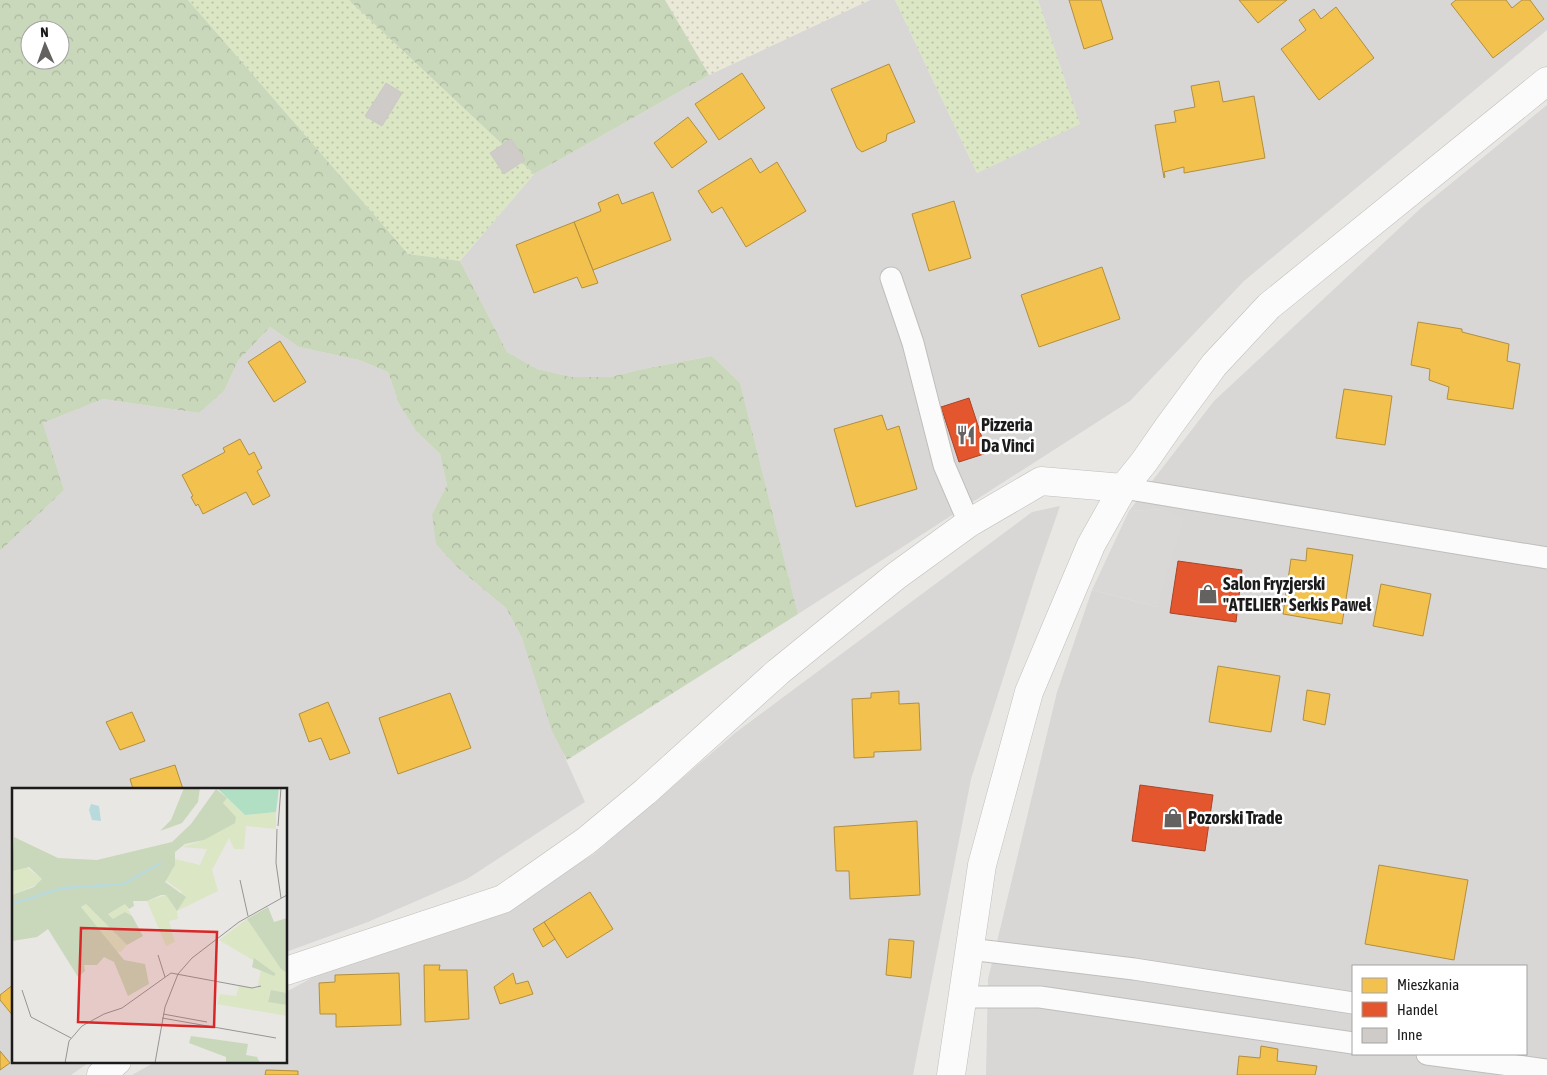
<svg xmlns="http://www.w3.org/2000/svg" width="1547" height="1075" viewBox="0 0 1547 1075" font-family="'Asap Condensed',sans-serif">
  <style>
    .residential { fill: #d8d7d6; fill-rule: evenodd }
    .farmland { fill: url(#farmland-dots) }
    .grass { fill: url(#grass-dots) }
    .forest { fill: url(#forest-crowns); fill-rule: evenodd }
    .parking { fill: #d9d8d7 }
    .homes { fill: #f2c14e; stroke: #b28f3f }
    .shops { fill: #e4572e; stroke: #a84528 }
    .building { fill: #cecbc9; stroke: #ccc8c6 }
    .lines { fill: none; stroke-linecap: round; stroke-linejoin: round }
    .service-casing { stroke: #bfbebc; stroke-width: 23 }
    .minor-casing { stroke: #bfbebc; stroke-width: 29 }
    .service { stroke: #fcfbfb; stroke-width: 21 }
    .minor { stroke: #fcfbfb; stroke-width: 28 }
    .labels { text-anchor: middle; stroke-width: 5; stroke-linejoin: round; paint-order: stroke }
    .poi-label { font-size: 18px; font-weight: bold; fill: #1b1b1b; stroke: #fff; text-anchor: start }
    .inset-river { fill: none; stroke: #b9dadc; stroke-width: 2.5 }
    .inset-road { fill: none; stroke: #979594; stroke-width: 1 }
    .view { fill: #d62828; fill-opacity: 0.15; stroke: #d62828; stroke-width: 2.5 }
    .inset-edge { fill: none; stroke: #1b1b1b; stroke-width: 2.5 }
  </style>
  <defs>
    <pattern id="farmland-dots" width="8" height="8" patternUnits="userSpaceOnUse" patternTransform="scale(1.25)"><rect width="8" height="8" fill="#eae8d7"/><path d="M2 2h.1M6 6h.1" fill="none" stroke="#c8c6b8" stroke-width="1.8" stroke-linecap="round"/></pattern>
    <pattern id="grass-dots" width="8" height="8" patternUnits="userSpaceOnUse" patternTransform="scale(1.25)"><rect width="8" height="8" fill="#dbe6c4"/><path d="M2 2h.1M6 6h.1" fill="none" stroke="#bbc5a8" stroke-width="1.8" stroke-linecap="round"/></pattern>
    <pattern id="forest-crowns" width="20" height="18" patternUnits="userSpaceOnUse" patternTransform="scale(1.25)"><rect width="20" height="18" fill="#c9d7ba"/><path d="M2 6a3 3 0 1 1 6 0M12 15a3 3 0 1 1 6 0" fill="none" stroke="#acb89f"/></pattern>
  </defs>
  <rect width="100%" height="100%" fill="#e9e7e4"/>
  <g class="residential">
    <polygon points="870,0 895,0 977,173 1079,124 1038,0 1547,0 1547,30 1244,281 1130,401 798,614 740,383 712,356 643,369 610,377 572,377 537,369 507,352 460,261 534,174 709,75"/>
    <path d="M1547,105V1075H986L988,979L1057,692L1092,590L1157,607L1163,509L1129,511L1214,401L1421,208ZM1353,966H1526V1054H1353Z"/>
    <polygon points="270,327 299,347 359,360 388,372 399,404 416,431 440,454 447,485 432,514 458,568 506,608 522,638 566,760 585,802 467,879 368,922 286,952 286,789 14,789 14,1061 91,1061 71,1075 0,1075 0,551 64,490 43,423 103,399 199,413 224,391 238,361"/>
    <polygon points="1060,506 1035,578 971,779 913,1075 132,1075 157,1061 286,1061 286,992 337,964 506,908 594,854 735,733 1032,512"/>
  </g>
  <polygon class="farmland" points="665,0 870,0 709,75"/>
  <g class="grass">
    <polygon points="188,0 349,0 534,174 460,261 408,254"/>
    <polygon points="895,0 1038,0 1080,124 977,173"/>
  </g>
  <g class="forest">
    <path d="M0,0H188L408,254L460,261L507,352L537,369L572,377H610L643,369L712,356L740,383L798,614L567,760L552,731L522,638L506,608L458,568L436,544L432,514L447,485L440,454L416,431L399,404L388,372L359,360L299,347L270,327L238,361L224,391L199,413L103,399L43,423L64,490L0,551ZM30,30H60V60H30Z"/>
    <polygon points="349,0 665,0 709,75 534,174"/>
  </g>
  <polygon class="parking" points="1163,509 1184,517 1157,607 1092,590 1129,511"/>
  <g class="homes">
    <polygon points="1069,0 1101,0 1113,39 1084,49"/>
    <polygon points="1239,0 1287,0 1258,23"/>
    <polygon points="1456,0 1506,0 1512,8 1522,0 1530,0 1544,19 1493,58 1451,4"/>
    <polygon points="1336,7 1374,58 1319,100 1281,49 1306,30 1299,20 1314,9 1321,19"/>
    <polygon points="889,64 915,122 887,134 886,141 862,152 857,148 831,89"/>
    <polygon points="742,73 765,108 719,140 695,104"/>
    <polygon points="1219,81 1223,102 1254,96 1265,158 1184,173 1184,167 1164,172 1165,177 1164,178 1155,125 1176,122 1174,111 1195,107 1191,86"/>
    <polygon points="688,117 707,142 672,168 654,143"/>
    <polygon points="751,158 760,173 777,162 806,211 746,247 722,207 712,213 698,191"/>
    <polygon points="653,192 671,240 593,270 574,222 601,211 598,203 618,194 622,204"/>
    <polygon points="954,201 971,258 929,271 912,214"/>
    <polygon points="574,222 598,283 582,288 577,277 534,293 516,245"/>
    <polygon points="1102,267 1120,319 1039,347 1021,295"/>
    <polygon points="1418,322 1462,329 1462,332 1509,344 1507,361 1520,364 1513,409 1447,399 1449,387 1429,380 1430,369 1411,365"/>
    <polygon points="280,341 306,382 274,402 248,362"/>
    <polygon points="1344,389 1392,396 1385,445 1336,438"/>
    <polygon points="882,415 887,430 899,426 917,489 856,507 834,429"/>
    <polygon points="240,439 249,455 254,452 262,468 257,471 270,496 253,505 246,492 203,514 198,504 196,506 191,497 193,496 182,475 225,452 223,448"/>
    <polygon points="1307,548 1353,555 1342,624 1283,614 1291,559 1306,561"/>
    <polygon points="1381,584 1431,594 1423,636 1373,626"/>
    <polygon points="1218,666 1280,676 1271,732 1209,722"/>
    <polygon points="1307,690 1330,694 1325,725 1303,720"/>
    <polygon points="899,691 899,704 919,703 921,750 874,752 874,757 854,758 852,699 871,698 871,693"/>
    <polygon points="450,693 471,748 398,774 379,718"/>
    <polygon points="328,702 350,753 330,760 321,738 309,742 299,714"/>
    <polygon points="132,712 145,741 120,750 106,722"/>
    <polygon points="175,765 183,789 133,789 130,779"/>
    <polygon points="917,821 920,895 850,899 849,871 836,871 834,827"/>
    <polygon points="1379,865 1468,880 1454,960 1365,944"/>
    <polygon points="590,892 613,929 567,958 544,922"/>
    <polygon points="544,922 555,939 543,947 533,929"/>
    <polygon points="889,939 914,941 911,978 886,975"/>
    <polygon points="424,965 440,965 439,970 467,970 469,1019 425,1022"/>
    <polygon points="399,973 401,1025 336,1027 336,1014 320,1014 319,983 335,982 335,975"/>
    <polygon points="513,973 516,984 528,981 533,994 500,1004 494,987"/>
    <polygon points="14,984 14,1017 0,1000 0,995"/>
    <polygon points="1261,1046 1278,1049 1277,1061 1317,1066 1315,1075 1237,1075 1239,1056 1260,1058"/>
    <polygon points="0,1051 10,1063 0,1070"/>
    <polygon points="266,1070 298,1071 298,1075 265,1075"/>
  </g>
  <g class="shops">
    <polygon points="969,398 987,453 959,462 941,407"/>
    <polygon points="1178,561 1242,570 1236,622 1170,613"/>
    <polygon points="1140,785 1213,795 1205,851 1132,841"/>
  </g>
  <g class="building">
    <polygon points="386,83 402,93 382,126 365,116"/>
    <polygon points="511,139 525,160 504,174 490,153"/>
  </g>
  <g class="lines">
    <defs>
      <g id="service">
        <polyline points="891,278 913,343 944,465 969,523"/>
        <polyline points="1123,488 1547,558"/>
        <polyline points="969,949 1134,969 1353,1003"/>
        <polyline points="962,997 1040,997 1353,1043"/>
        <polyline points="1427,1054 1547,1070"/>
      </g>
      <g id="minor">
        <polyline points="286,971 503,899 586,841 645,792 778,672 896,576 969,523 1041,481 1123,488"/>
        <polyline points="101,1075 117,1061"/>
        <polyline points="951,1075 982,865 1029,692 1091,545 1123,488 1144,462 1169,426 1214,365 1269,306 1547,81"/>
      </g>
    </defs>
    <use href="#service" class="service-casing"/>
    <use href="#minor" class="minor-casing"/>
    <use href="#service" class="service"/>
    <use href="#minor" class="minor"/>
  </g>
  <defs>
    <symbol id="restaurant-bare" viewBox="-9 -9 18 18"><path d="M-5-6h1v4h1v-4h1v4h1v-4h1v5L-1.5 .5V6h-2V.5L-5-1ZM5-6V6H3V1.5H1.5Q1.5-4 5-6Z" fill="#636261" stroke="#fff" stroke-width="2.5" paint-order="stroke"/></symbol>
    <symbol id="shop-bare" viewBox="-9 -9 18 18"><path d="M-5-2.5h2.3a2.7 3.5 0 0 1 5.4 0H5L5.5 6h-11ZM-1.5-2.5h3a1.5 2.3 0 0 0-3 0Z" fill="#636261" stroke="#fff" stroke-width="2.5" paint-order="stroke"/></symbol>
  </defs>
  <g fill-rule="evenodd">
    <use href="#restaurant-bare" x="952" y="421" width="28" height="28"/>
    <use href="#shop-bare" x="1194" y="580" width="28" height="28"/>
    <use href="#shop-bare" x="1159" y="804" width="28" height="28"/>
  </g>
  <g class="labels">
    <g class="poi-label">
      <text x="981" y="431">Pizzeria<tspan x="981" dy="21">Da Vinci</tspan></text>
      <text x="1223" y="590">Salon Fryzjerski<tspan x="1223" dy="21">"ATELIER" Serkis Paweł</tspan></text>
      <text x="1188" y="824">Pozorski Trade</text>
    </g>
  </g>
  <g transform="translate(12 788)">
    <rect width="275" height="275" fill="#e9e7e4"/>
    <path d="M215,10L233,27L264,24V41L234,38L232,61H222L217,50L200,82L206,103L165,123L166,131L157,133L163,154L154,158L135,113L154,107L164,122L170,104L153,92L162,80L163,71L188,77L195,61L170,59L192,52L224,29L211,15ZM13,78L30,91L29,95L0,107V83ZM74,116L115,157L109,164L104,163L69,119ZM113,116L120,128L113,124L101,131L96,126ZM235,131L269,181L275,185V205L259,202L256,213L275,217V228L205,216L208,206L224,208L227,197L245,201L249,182L262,188L264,186L207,152Z" fill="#dbe6c4"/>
    <path d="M172,0H188L186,14L170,35L148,43L159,32ZM204,1L215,10L211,15L224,29L223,35L192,52L173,56L163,64V77L153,94L174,109L165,123L154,107H149L135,113H121L122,118L117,121L113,116L96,126L101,131L113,124L120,128L131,148L115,157L74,116L69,119L112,172L133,176L137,196L116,208L102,174L92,169L85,177H72L73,183L66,189L36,141L25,149L0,153V107L22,99L30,91L17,79L0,83L2,49L46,70L85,72L160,54L179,36ZM256,119L262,134L275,130V185L269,181L235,131ZM242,170L264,186L262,188L240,179ZM259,202L275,205V217L256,214ZM179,248L236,256L234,267L245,269L248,275H214V269L177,255Z" fill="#c9d7ba"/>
    <path d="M205,0H267L264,24L233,27Z" fill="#b1dfc4"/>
    <path d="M79,16L87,18L89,33L80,32L77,22Z" fill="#b9dadc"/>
    <path class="inset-river" d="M0,116L50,100L111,96L149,75"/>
    <path class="inset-road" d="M266,38L269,0M265,41L264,75L269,110M228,92L236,128M146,167L153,189M10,202L19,229L59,250M151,226L195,234M150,230L264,250M53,275L57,253L70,238L92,226L110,220L159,185L240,200L249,198M143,275L153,219L166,186L180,170L227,134L275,107"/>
    <path class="view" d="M69,140L205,144L202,239L66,234Z"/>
    <rect width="275" height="275" class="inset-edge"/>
  </g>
  <rect x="1352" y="965" width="175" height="90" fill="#ffffff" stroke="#a4a4a4"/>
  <rect x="1362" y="978" width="25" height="15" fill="#f2c14e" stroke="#a4a4a4"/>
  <text x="1397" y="990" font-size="15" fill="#1b1b1b">Mieszkania</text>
  <rect x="1362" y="1002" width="25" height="15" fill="#e4572e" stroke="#a4a4a4"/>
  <text x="1397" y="1015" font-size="15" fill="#1b1b1b">Handel</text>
  <rect x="1362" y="1028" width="25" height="15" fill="#cecbc9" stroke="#a4a4a4"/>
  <text x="1397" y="1040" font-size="15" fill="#1b1b1b">Inne</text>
  <g transform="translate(45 45) rotate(358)"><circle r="24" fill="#ffffff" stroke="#a4a4a4"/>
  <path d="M0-4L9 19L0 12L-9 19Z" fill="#636261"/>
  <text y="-8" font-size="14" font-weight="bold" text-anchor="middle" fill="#1b1b1b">N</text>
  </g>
</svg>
